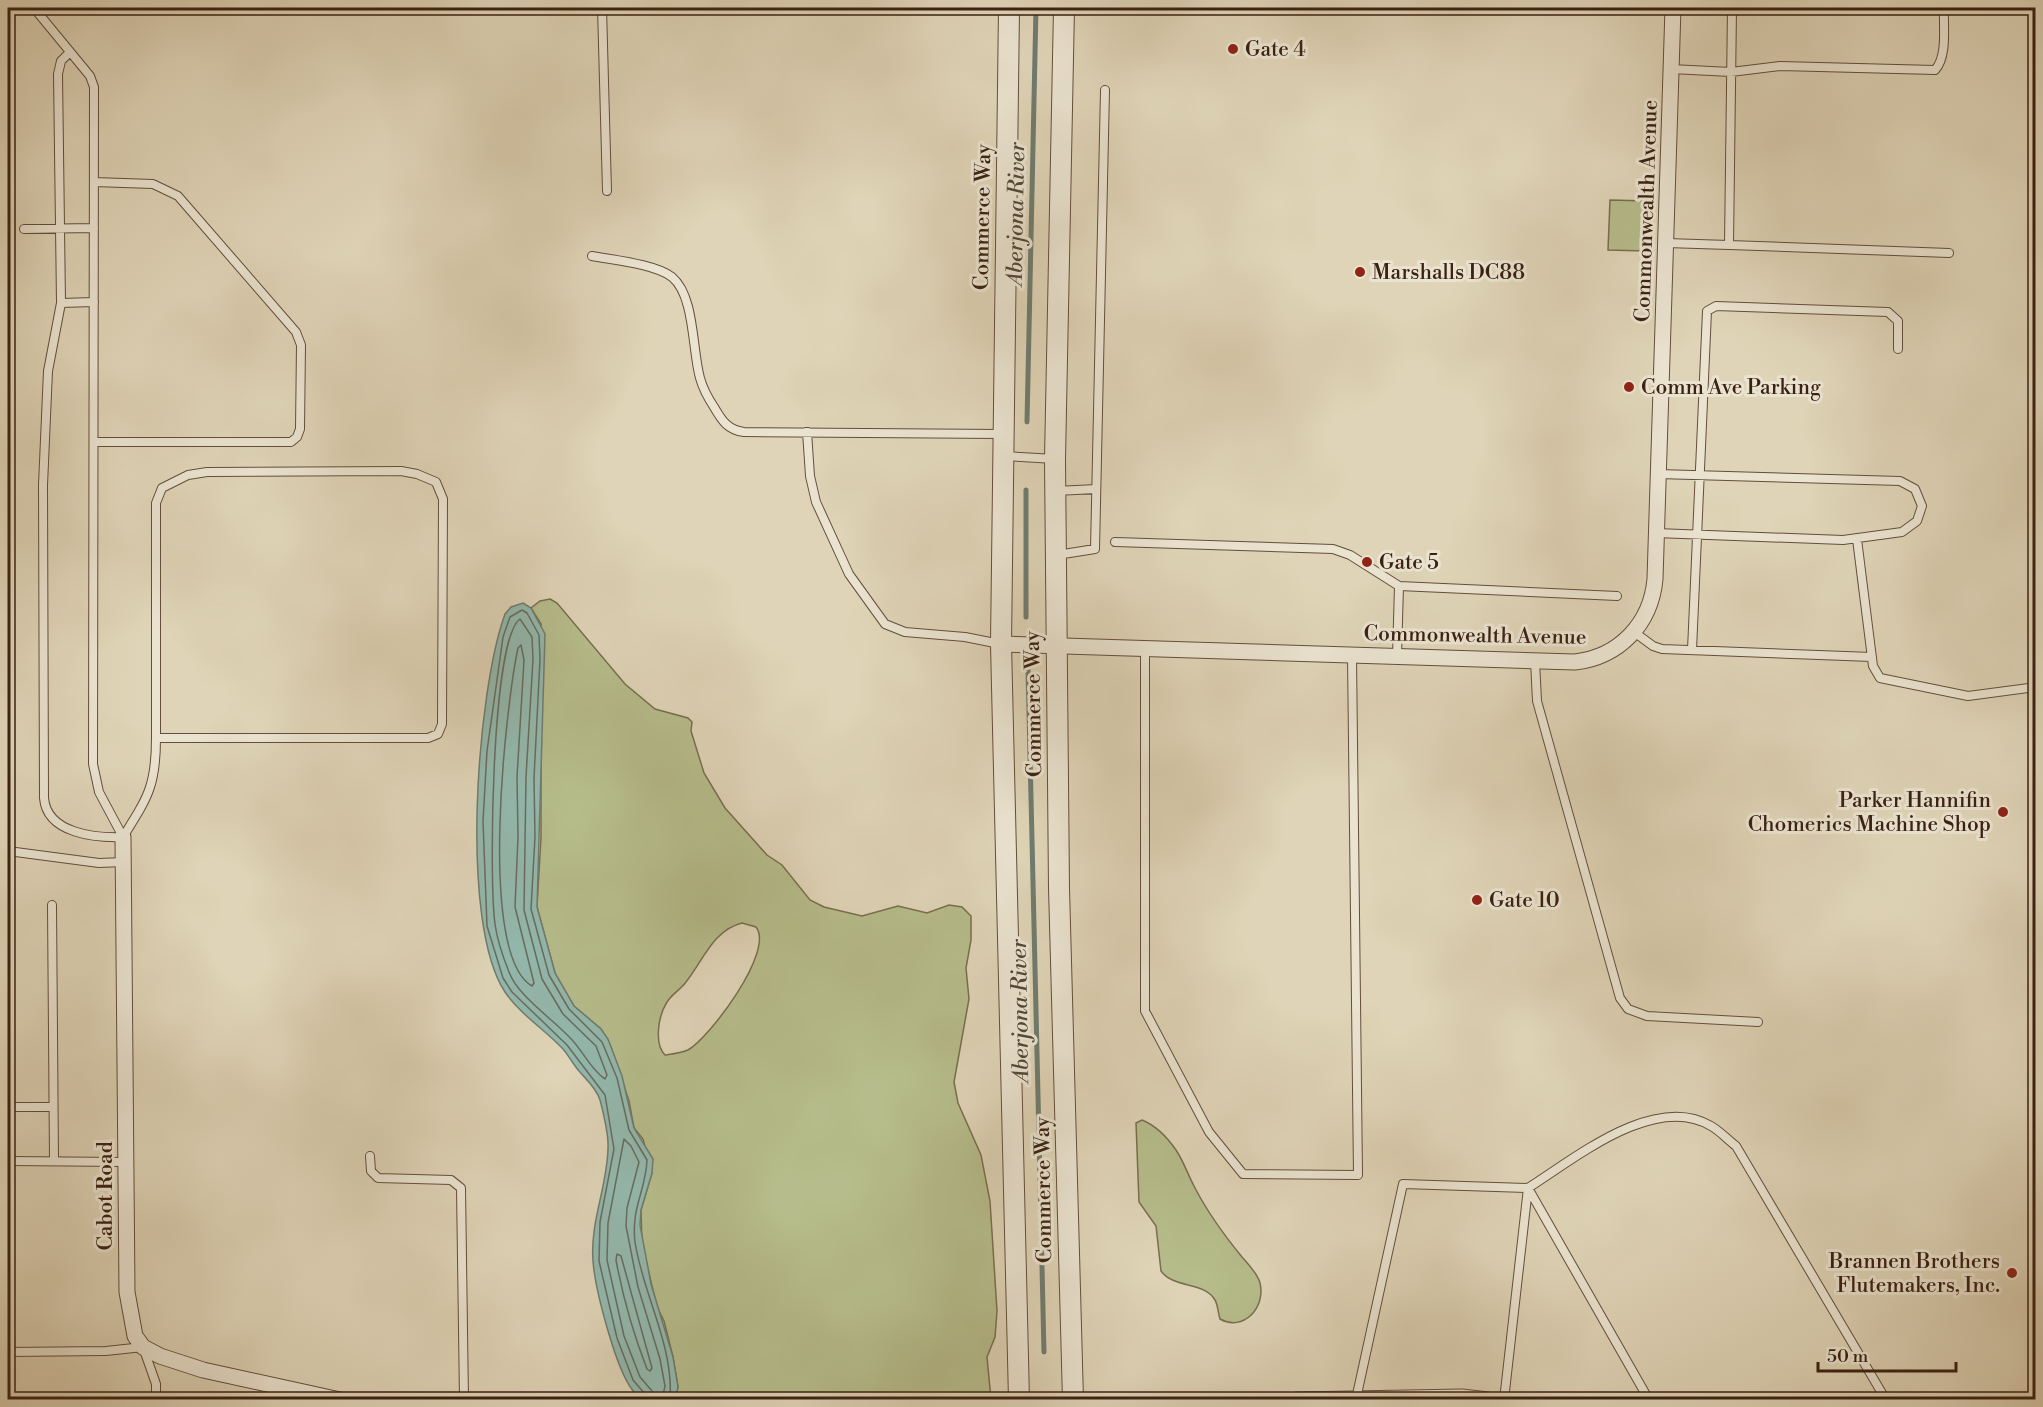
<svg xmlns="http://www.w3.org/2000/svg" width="2043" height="1407" font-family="'Libre Bodoni',serif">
<rect width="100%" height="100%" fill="#dfd4b7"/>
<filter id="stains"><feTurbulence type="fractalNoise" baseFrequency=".00333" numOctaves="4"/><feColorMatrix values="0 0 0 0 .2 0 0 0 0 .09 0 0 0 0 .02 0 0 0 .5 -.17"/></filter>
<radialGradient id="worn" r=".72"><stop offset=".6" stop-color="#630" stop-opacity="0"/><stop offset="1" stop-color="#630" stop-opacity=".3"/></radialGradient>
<path fill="#b6bc8b" stroke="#786e4e" stroke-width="1.5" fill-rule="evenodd" d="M 1610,200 L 1648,201 L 1646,251 L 1608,250 Z
M 550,599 L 557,603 L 625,684 L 655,709 L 688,718 L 692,722 L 691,731 L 704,773 L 725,808 L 767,855 L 782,865 L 810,900 L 824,907 L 862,916 L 898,906 L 927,913 L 949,905 L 962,907 L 971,916 L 971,940 L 966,968 L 969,999 L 954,1082 L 958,1103 L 981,1155 L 990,1201 L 997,1311 L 995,1337 L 987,1357 L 991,1399 L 675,1399 L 678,1387 L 673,1357 L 664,1321 L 657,1307 L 642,1244 L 641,1210 L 652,1173 L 643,1139 L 634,1128 L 629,1101 L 611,1047 L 601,1029 L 574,1006 L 555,973 L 537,907 L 541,837 L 541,624 L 531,608 L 540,601 ZM 742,923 L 756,927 C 775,951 710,1037 688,1050 C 681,1053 672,1054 665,1055 C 654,1044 658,1016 667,1002 C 672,994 680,990 686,982 C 703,961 713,930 742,923 Z
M 1142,1120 C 1157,1126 1167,1137 1176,1150 C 1184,1162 1188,1175 1195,1188 C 1208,1213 1224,1235 1242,1257 C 1248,1264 1258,1274 1260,1283 C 1266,1308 1243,1332 1220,1319 C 1218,1313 1218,1305 1215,1300 C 1204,1281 1174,1289 1161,1271 L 1156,1226 L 1139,1202 L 1136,1123 Z"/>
<path fill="#93b8ad" stroke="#6f7c6f" stroke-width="1.5" d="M 523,603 L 531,608 L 545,634 L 537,907 L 555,973 L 574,1006 L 601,1029 L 608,1039 L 622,1076 L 634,1128 L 653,1159 L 652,1173 L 641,1210 L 640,1225 L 651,1284 L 673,1357 L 678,1387 L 675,1399 C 664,1400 645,1403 636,1394 C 617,1377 595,1288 593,1261 C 590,1222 607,1187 608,1149 C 609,1134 604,1116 600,1100 C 597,1089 586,1079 579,1071 C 573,1064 569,1056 563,1049 C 545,1030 520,1014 505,992 C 459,923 477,691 505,614 L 511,607 Z"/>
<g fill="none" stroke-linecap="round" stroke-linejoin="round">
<path stroke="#666c60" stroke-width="1.5" d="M 520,619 L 532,637 L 533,659 L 526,777 L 524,910 L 542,979 L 563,1014 L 596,1046 L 607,1075 L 605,1079 C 592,1071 584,1053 573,1041 C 556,1021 518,997 509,972 C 503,957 497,940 495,924 C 489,882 491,640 520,619 Z
M 521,645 L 524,660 L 517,777 L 518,837 L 515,907 L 534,983 L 532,986 C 477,955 506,704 518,648 Z
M 617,1254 L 621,1256 L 652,1368 L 650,1371 L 647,1369 C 633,1333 623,1298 616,1260 Z
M 646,1400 L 645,1394 L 633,1380 L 617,1338 L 599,1261 L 600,1222 L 614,1149 L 605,1095 L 567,1045 L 512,992 L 503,978 L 487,926 L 483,821 L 487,751 L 503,637 L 510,617 L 522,610 L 527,613 L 539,635 L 540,659 L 534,778 L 535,837 L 531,909 L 549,975 L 569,1009 L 602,1042 L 617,1078 L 629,1130 L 647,1160 C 646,1190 631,1207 635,1242 C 643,1295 674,1345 670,1400
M 653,1400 L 652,1391 L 640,1377 L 624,1336 L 607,1260 L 608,1223 L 624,1139 L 631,1146 L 639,1162 L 627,1208 L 626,1226 L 638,1287 L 660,1359 L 665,1386 L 662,1400"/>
<path stroke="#6f7c6f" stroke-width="5" d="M 1027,422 L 1036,8
M 1026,490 L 1026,617
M 1028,669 L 1044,1352"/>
<defs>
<path id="service" d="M 34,8 L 90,76 L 94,87 L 93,764 L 99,792 L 123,837
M 602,8 L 607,191
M 1671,69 L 1731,72 L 1780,66 L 1935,70 C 1948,56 1943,25 1944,8
M 24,229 L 94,228
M 1666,243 L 1729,245 L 1732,8
M 1729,245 L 1949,253
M 592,256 C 613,260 655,264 672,277 C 695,296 692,350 700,378 C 703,389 708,398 714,407 C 722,421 728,430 744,432 L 1002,434
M 94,302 L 61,303 L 48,371 L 43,485 L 44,798 C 47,834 96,838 123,837
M 61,303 L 58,74 L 61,61 L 70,52
M 807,432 L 810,476 L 816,502 L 849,574 L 885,624 L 905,632 L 965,637 L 1000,644
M 94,442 L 291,442 L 297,437 L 300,429 L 301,345 L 296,332 L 178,196 L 153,184 L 94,182
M 1004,456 L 1055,459
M 1056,491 L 1096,489
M 1656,533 L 1843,540 L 1902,532 L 1917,521 L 1922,506 L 1915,489 L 1900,481 L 1658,474
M 1857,539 L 1873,666 L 1880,678 L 1968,696 L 2036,687
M 1115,542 L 1333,549 L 1350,555 L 1399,586
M 1057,555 L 1095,549 L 1105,90
M 1634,632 L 1653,646 L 1662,649 L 1872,657
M 1145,647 L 1145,1011 L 1209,1132 L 1243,1174 L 1358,1175 L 1352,655
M 1692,650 L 1707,311 L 1716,306 L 1888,312 L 1898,321 L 1898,349
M 1397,656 L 1399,586 L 1617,596
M 1535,661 L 1537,701 L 1620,998 L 1628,1009 L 1647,1016 L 1758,1022
M 123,837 C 148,797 156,786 156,738 L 428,738 L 438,734 L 442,724 L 443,499 L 436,482 L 417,474 L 401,471 L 207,472 L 188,475 L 162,488 L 156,503 L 156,738
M 8,851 L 99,863 L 124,862
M 52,905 L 54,1161
M 8,1107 L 53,1107
M 370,1156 L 371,1171 L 378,1178 L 451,1180 L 461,1188 L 464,1400
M 8,1161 L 125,1162
M 8,1352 L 106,1351 L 143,1347 L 156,1384 L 156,1400
M 1356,1399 L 1403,1184 L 1528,1188 L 1649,1400
M 1504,1400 L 1528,1188 C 1574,1159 1655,1092 1711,1126 C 1720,1131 1728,1140 1736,1146 L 1886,1400"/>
<path id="minor" d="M 1001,644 L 1575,662 C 1619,657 1651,624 1655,579 L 1673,8
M 123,837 L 127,1292 L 135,1336 L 143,1347 L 160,1356 L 203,1370 L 340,1400
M 1296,1400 L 1462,1397 L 1488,1400"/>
<path id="tertiary" d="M 1009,8 L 1001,644 L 1019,1400
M 1064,8 L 1055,459 L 1059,888 L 1073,1400"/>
</defs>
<use href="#service" stroke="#634e3b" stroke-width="10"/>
<use href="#minor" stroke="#634e3b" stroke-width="17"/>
<use href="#tertiary" stroke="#634e3b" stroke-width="22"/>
<use href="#service" stroke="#eae3d0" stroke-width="8"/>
<use href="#minor" stroke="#eae3d0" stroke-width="15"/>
<use href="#tertiary" stroke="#eae3d0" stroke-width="20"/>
</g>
<g fill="#8f2418" stroke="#eae3d0" stroke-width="2">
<circle cx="1233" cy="49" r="6"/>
<circle cx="1360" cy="272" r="6"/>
<circle cx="1629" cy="387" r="6"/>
<circle cx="1367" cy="562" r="6"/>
<circle cx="2003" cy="812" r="6"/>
<circle cx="1477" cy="900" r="6"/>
<circle cx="2012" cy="1273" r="6"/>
</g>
<g text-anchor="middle" stroke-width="6" stroke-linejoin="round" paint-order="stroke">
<g font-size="21" fill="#3a2112" stroke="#eae3d0" text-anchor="start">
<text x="1245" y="56">Gate 4</text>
<text x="1372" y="279">Marshalls DC88</text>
<text x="1641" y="394">Comm Ave Parking</text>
<text x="1379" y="569">Gate 5</text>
<text x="1991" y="807" text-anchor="end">Parker Hannifin<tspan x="1991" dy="24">Chomerics Machine Shop</tspan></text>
<text x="1489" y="907">Gate 10</text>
<text x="2000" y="1268" text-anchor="end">Brannen Brothers<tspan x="2000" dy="24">Flutemakers, Inc.</tspan></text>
</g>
<g font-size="21" fill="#3a2112" stroke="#eae3d0">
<text transform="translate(1646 211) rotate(-88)" y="7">Commonwealth Avenue</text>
<text transform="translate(982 217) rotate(-89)" y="7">Commerce Way</text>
<text transform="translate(1475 635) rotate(1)" y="7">Commonwealth Avenue</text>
<text transform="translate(1033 704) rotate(-91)" y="7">Commerce Way</text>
<text transform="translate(1043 1190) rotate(-91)" y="7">Commerce Way</text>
<text transform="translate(105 1196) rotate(-90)" y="7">Cabot Road</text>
</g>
<g font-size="22" font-style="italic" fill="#504739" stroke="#eae3d0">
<text transform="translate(1015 214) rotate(-89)" y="8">Aberjona River</text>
<text transform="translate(1019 1011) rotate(-91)" y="8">Aberjona River</text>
</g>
</g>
<rect width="2043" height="1407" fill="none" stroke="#dfd4b7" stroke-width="30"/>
<rect x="9" y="9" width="2025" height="1389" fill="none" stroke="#3a2112" stroke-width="3"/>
<rect x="15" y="15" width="2013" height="1377" fill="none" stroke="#3a2112" stroke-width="1.5"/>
<path d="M1818 1362v9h138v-9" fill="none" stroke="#3a2112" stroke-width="3"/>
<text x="1827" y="1362" font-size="18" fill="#3a2112" stroke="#eae3d0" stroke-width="4.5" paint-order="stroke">50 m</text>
<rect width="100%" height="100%" filter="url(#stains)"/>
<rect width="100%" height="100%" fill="url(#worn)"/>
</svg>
